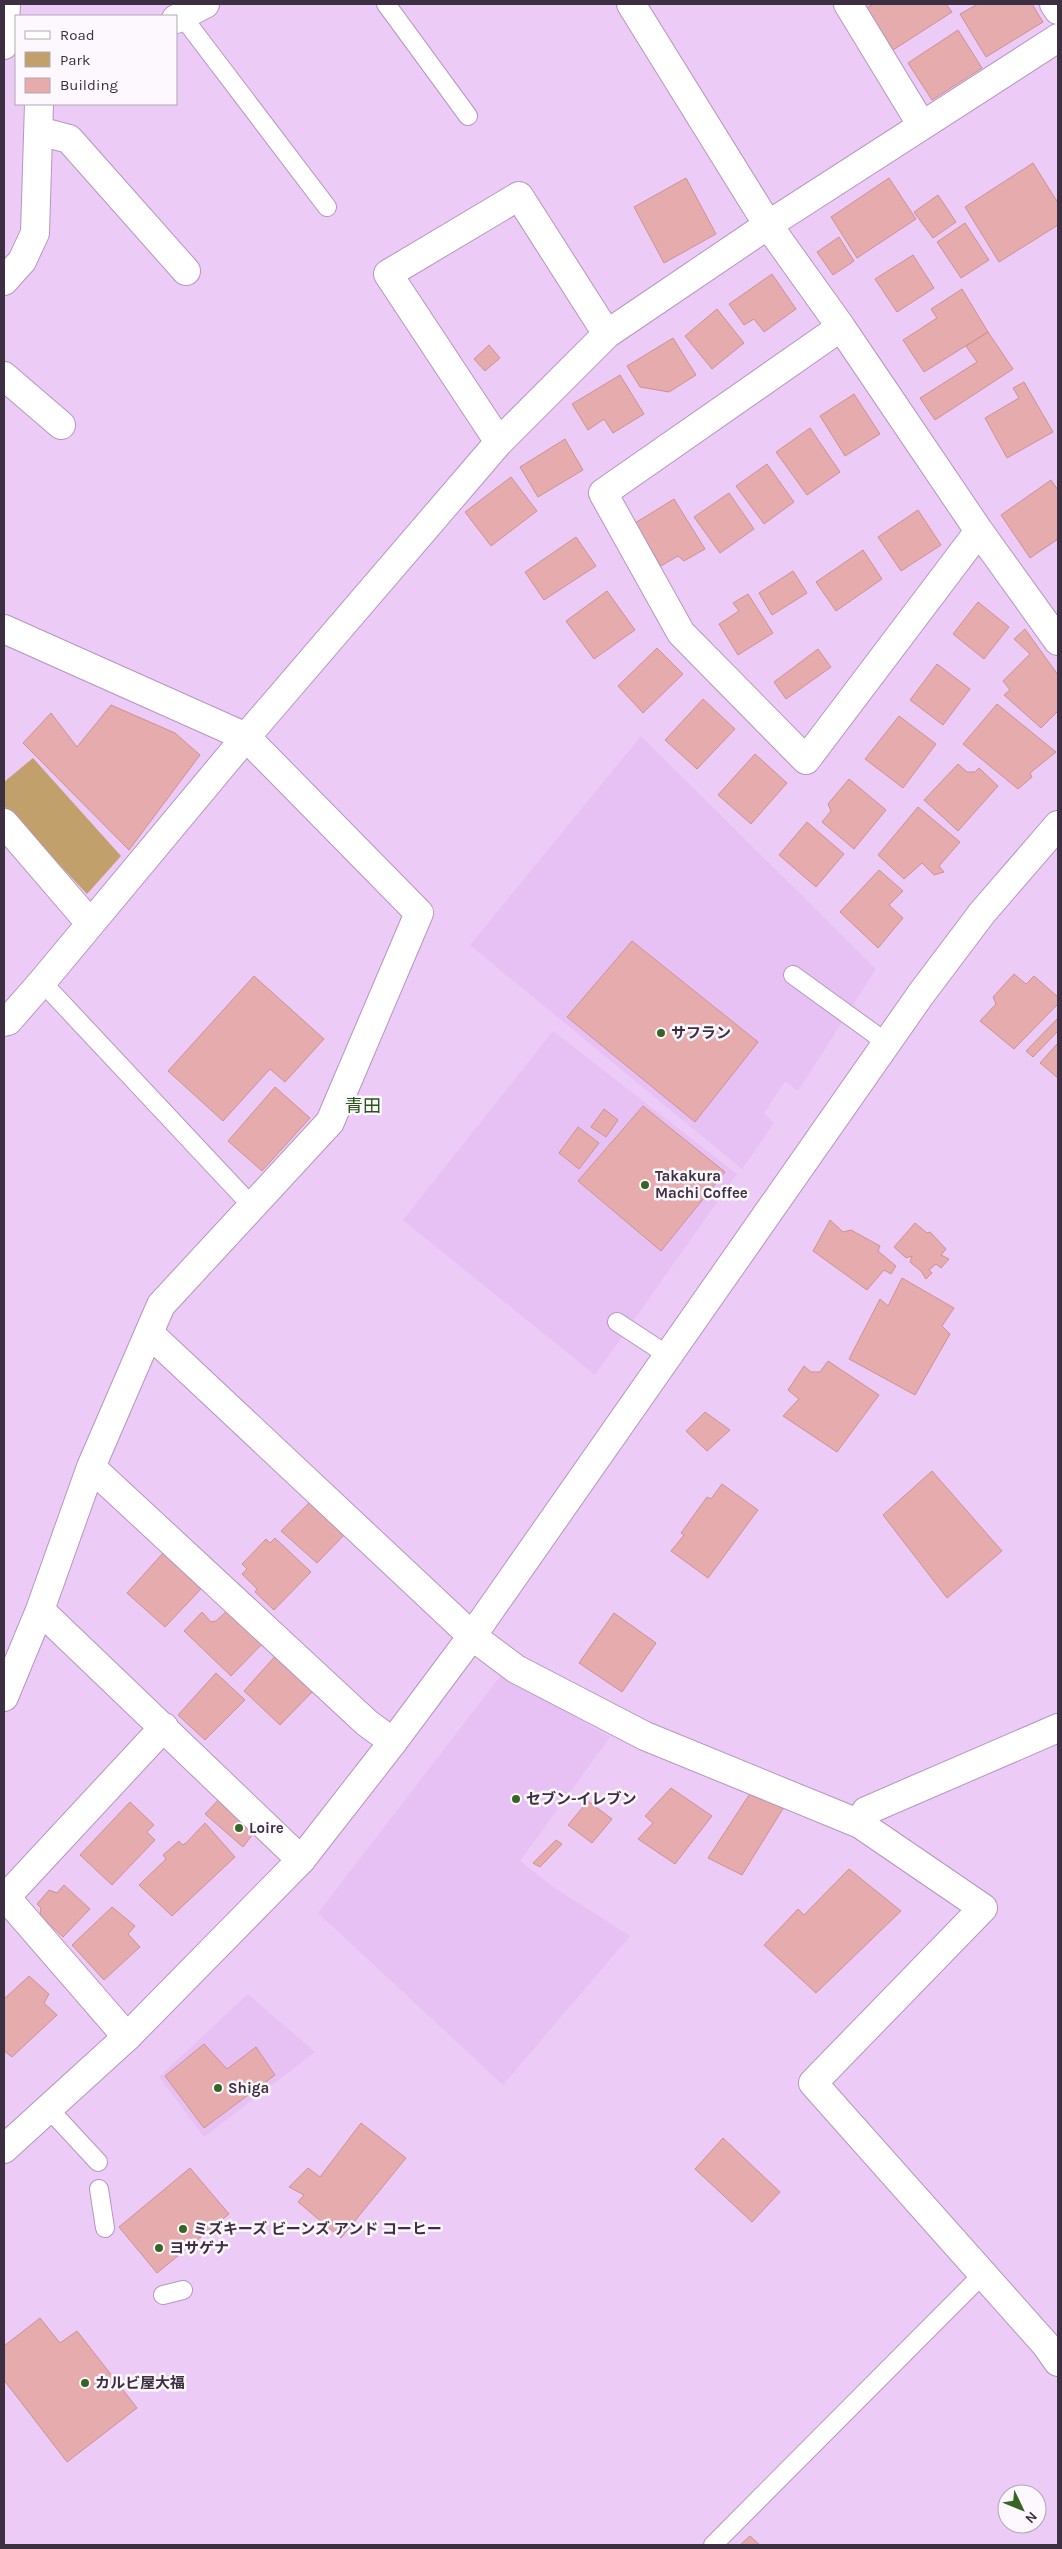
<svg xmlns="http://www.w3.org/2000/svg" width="1062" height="2549" font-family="Karla,'Noto Sans JP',sans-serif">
<rect width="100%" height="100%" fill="#eccbf7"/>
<path fill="#e7c1f4" d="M 641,736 L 876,969 L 798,1091 L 785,1081 L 764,1113 L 774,1123 L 742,1169 L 470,945 Z
M 553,1031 L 737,1174 L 595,1375 L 403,1220 Z
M 502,1674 L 610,1737 L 520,1861 L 556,1889 L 630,1936 L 503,2085 L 318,1913 Z
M 248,1994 L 315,2052 L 204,2137 L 159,2077 Z"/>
<path fill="#c2a06c" d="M 33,758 L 121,856 L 87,894 L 4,806 L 4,782 Z"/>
<path fill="#e6abac" stroke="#cb9293" d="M 874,4 L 946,4 L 952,12 L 893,50 L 866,8 Z
M 978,4 L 1032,4 L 1043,22 L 986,57 L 960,14 Z
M 958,30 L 982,68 L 932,100 L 908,63 Z
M 1033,163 L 1058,203 L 1058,225 L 999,262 L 965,207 Z
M 686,178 L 716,234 L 664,263 L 634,207 Z
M 889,178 L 916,219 L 857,258 L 831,217 Z
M 938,195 L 956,222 L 933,238 L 914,212 Z
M 965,223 L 989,260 L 961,278 L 937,242 Z
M 839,237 L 854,261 L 833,275 L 817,252 Z
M 913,255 L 934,288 L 897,312 L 875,279 Z
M 772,274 L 796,309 L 764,332 L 754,319 L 744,325 L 729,304 Z
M 962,289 L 988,332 L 924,372 L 903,340 L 937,318 L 931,309 Z
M 717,309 L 744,343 L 712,369 L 685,336 Z
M 988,332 L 1013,369 L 935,420 L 920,398 L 977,362 L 966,346 Z
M 673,338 L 696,375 L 669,392 L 640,387 L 627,366 Z
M 489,345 L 500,358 L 485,371 L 474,359 Z
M 620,375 L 644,414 L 613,433 L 604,419 L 588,430 L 572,404 Z
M 1024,382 L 1053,432 L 1007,458 L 985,418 L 1019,398 L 1013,388 Z
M 854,394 L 880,434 L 845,456 L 820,416 Z
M 810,428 L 840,472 L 807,495 L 776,452 Z
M 565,439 L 583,470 L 538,497 L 520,467 Z
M 767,464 L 794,502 L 764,524 L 736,486 Z
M 511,477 L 537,511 L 491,546 L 465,512 Z
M 1051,480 L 1058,490 L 1058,539 L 1030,558 L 1001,515 Z
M 729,493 L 754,529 L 720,553 L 694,517 Z
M 674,499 L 705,549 L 684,561 L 678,556 L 661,566 L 635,523 Z
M 918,510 L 941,545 L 901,571 L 878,537 Z
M 576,537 L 596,566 L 544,600 L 525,572 Z
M 863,550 L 882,579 L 836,611 L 816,582 Z
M 793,571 L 807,593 L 772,615 L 759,593 Z
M 607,591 L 635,630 L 594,659 L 566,621 Z
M 748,594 L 773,633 L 738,655 L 719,624 L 739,611 L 733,603 Z
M 978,602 L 1009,627 L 984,659 L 953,634 Z
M 1025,629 L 1058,675 L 1058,711 L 1041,728 L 1004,695 L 1010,690 L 1003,681 L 1030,654 L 1014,639 Z
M 657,648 L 683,674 L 643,713 L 618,686 Z
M 818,649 L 831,667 L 786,699 L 774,682 Z
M 937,664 L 970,689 L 943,725 L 910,700 Z
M 703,699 L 735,729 L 697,769 L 665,740 Z
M 997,704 L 1056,752 L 1030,773 L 1032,777 L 1018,789 L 963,744 Z
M 111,705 L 175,733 L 200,755 L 129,850 L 23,743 L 51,713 L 77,747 Z
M 899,716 L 936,744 L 903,788 L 865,759 Z
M 755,754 L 787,783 L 751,824 L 718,795 Z
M 958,764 L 967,772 L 975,772 L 979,768 L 998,786 L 958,831 L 924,800 Z
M 849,779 L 886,810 L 854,849 L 822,822 L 831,811 L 828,804 Z
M 918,807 L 960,842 L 939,866 L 944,872 L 934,875 L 922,863 L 904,879 L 878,855 Z
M 807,822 L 844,854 L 816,887 L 779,855 Z
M 879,870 L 903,891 L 889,905 L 903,918 L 878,948 L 840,912 Z
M 632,941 L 758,1042 L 695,1122 L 567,1017 Z
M 1014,974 L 1026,984 L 1034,976 L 1058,997 L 1058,1004 L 1014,1049 L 980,1021 L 996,1004 L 993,997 Z
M 254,976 L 324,1039 L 285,1082 L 270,1069 L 223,1121 L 168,1071 Z
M 1058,1018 L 1058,1031 L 1033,1057 L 1026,1051 Z
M 1058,1043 L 1058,1078 L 1040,1063 Z
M 275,1087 L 310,1118 L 262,1171 L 228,1141 Z
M 643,1106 L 725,1172 L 661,1251 L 578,1181 Z
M 604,1109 L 618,1120 L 606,1137 L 591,1127 Z
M 578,1127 L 599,1143 L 579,1169 L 559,1153 Z
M 830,1220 L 843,1232 L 851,1230 L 880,1246 L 878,1251 L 896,1266 L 891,1274 L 884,1270 L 867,1290 L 813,1251 Z
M 915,1223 L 927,1233 L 930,1232 L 946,1249 L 941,1255 L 949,1259 L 941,1268 L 936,1264 L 929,1270 L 932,1273 L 926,1279 L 921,1271 L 910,1262 L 912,1256 L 906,1258 L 894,1247 Z
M 902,1278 L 954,1308 L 942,1326 L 950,1334 L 915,1395 L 849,1359 L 880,1299 L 888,1306 Z
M 828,1361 L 879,1395 L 837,1452 L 783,1416 L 799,1399 L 788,1390 L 804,1366 L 811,1372 L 820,1372 Z
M 705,1412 L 730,1430 L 707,1451 L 686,1431 Z
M 932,1471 L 1002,1551 L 947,1598 L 883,1515 Z
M 722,1484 L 758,1510 L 708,1578 L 671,1551 L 684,1535 L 681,1533 L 707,1497 L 711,1499 Z
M 314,1498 L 348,1531 L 317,1563 L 281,1531 Z
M 275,1538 L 311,1572 L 274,1610 L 255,1592 L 257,1589 L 242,1574 L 247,1569 L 242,1564 L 266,1539 L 270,1543 Z
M 163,1553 L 201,1589 L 165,1627 L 127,1593 Z
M 230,1608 L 266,1640 L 231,1676 L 184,1631 L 202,1612 L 211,1622 L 216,1621 Z
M 614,1613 L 656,1643 L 622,1692 L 579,1663 Z
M 277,1654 L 315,1689 L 280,1725 L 244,1691 Z
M 216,1673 L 245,1700 L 205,1740 L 178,1715 Z
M 671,1788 L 712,1816 L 675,1864 L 638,1839 L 653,1823 L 645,1816 Z
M 751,1792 L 784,1807 L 742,1875 L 708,1858 Z
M 221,1797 L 256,1830 L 243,1847 L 205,1814 Z
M 588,1801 L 612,1819 L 592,1843 L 568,1825 Z
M 130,1802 L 154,1825 L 147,1832 L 155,1840 L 112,1885 L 80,1855 Z
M 205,1823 L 235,1857 L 172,1916 L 139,1885 L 166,1859 L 163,1855 L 179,1841 L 182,1845 L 186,1843 Z
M 556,1840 L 562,1844 L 540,1867 L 533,1863 Z
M 849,1869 L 901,1911 L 816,1993 L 764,1945 L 798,1909 L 804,1915 Z
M 64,1885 L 90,1909 L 63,1937 L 40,1915 L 41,1908 L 37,1904 L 49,1890 L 57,1893 Z
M 112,1907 L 135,1926 L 128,1934 L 140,1947 L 104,1980 L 72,1945 Z
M 29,1976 L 49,1994 L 44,2003 L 57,2015 L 12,2057 L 4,2051 L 4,1999 Z
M 204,2044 L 227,2069 L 256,2047 L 275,2075 L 204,2128 L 165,2076 Z
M 361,2123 L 406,2158 L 341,2238 L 298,2202 L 304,2195 L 289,2187 L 308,2168 L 320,2177 Z
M 723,2138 L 780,2192 L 752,2222 L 695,2169 Z
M 190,2168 L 229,2214 L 157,2273 L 119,2227 Z
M 40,2318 L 60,2343 L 77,2331 L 137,2408 L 67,2462 L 4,2380 L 4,2346 Z
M 750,2536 L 760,2545 L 740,2545 Z"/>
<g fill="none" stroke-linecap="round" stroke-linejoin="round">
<defs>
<path id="service" d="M 386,4 L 468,116
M 182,16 L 327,207
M 793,975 L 887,1043
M 42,982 L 251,1205
M 617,1322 L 669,1356
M 48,2108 L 98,2162
M 99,2189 L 105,2228
M 163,2295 L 183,2290
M 713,2545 L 983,2274"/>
<path id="minor" d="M 631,4 L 768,225 L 841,327 L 979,531 L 1058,641
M 848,4 L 921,124
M 1054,4 L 1058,10
M 176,19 L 205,4
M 4,45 L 6,4
M 39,131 L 69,139 L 186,271
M 4,281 L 22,261 L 35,233 L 39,104
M 841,327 L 603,493 L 681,633 L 806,760 L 979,531
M 4,376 L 61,425
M 499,442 L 388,274 L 519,196 L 607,334
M 4,629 L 246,737 L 419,913 L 330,1122 L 161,1305 L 91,1467 L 40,1610 L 4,1697
M 4,823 L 90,923
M 4,1022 L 8,1021 L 42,982 L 246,737 L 499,442 L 607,334 L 768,225 L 1058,38
M 149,1333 L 472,1636 L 516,1669 L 645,1736 L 860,1824 L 983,1908 L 813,2083 L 1046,2345 L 1058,2362
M 91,1467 L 367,1723 L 393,1742
M 40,1610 L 301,1860
M 860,1824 L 866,1811 L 1058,1728
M 4,1895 L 127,2037
M 6,1897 L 164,1727"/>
<path id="tertiary" d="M 4,2149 L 127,2037 L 301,1860 L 393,1742 L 472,1636 L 921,994 L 982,913 L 1058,825"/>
</defs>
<use href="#service" stroke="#b696c1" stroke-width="20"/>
<use href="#minor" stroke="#b696c1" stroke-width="30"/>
<use href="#tertiary" stroke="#b696c1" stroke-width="30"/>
<use href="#service" stroke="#fff" stroke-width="18"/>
<use href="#minor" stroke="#fff" stroke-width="28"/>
<use href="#tertiary" stroke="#fff" stroke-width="28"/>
</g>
<g fill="#376524" stroke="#fcf8fd" stroke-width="2">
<circle cx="661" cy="1033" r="5"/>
<circle cx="645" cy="1185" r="5"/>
<circle cx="516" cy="1799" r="5"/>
<circle cx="239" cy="1828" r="5"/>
<circle cx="218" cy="2088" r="5"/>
<circle cx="183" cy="2229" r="5"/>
<circle cx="159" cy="2248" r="5"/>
<circle cx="85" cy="2383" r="5"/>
</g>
<g text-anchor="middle" stroke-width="5" stroke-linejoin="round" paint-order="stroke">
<g font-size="15" font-weight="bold" fill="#3c2f41" stroke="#fcf8fd" text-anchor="start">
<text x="671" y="1038">サフラン</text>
<text x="655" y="1181">Takakura<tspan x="655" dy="17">Machi Coffee</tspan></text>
<text x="526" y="1804">セブン-イレブン</text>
<text x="249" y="1833">Loire</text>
<text x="228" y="2093">Shiga</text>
<text x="193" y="2234">ミズキーズ ビーンズ アンド コーヒー</text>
<text x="169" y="2253">ヨサゲナ</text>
<text x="95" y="2388">カルビ屋大福</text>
</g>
<g font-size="18" fill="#285216" stroke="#fcf8fd">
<text x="363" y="1112">青田</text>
</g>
</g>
<rect width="1062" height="2549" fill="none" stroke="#3c2f41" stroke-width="10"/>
<rect x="15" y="15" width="162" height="90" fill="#fcf8fd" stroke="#afa8b2"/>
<rect x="25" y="31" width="25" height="8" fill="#ffffff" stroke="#afa8b2"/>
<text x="60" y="40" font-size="15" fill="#3c2f41">Road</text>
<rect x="25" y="52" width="25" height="15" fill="#c2a06c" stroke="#afa8b2"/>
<text x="60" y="65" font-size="15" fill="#3c2f41">Park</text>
<rect x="25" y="78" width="25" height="15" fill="#e6abac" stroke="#afa8b2"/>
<text x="60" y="90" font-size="15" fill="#3c2f41">Building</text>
<g transform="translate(1022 2509) rotate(133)"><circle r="24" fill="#fcf8fd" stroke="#afa8b2"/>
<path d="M0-4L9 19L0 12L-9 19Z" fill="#376524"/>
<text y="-8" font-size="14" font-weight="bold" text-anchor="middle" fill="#3c2f41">N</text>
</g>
</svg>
